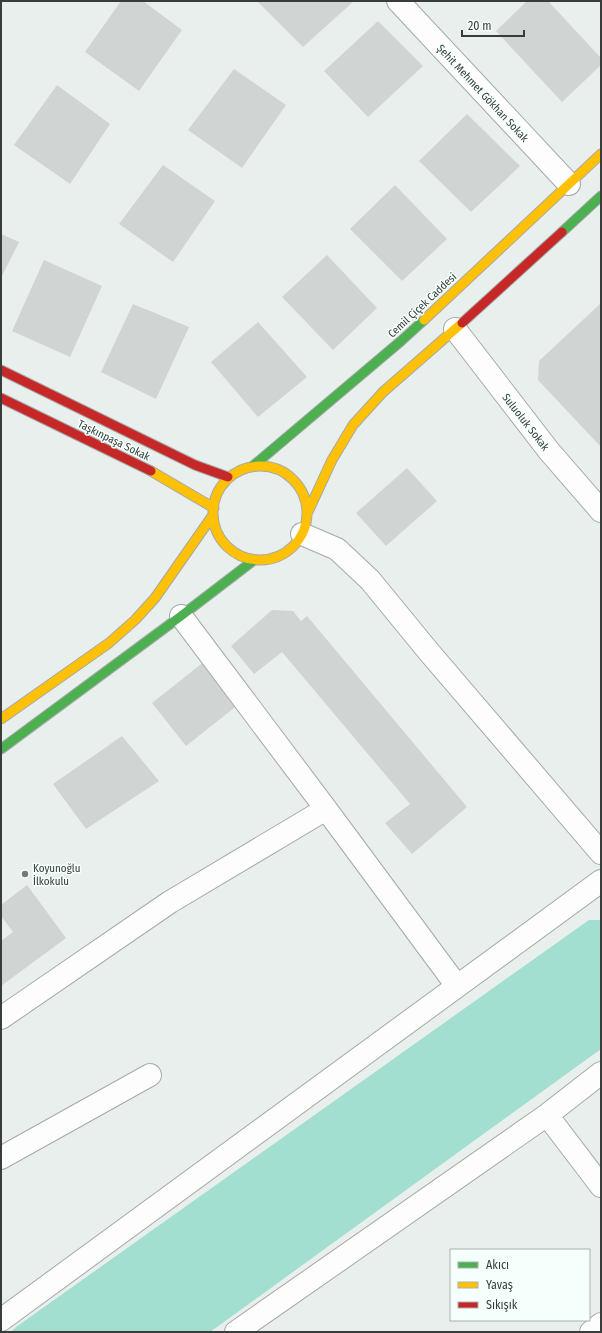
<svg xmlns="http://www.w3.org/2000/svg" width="602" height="1333" font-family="'Fira Sans Condensed',sans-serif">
<rect width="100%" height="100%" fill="#e9efed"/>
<path fill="#a2dfd0" d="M 589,920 L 601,920 L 601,1049 L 210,1332 L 11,1332 L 16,1327 Z"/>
<path fill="#d0d5d3" d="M 121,1 L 143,1 L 182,30 L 139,91 L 85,52 Z
M 257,1 L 354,1 L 303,47 Z
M 527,1 L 548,1 L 601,58 L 601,65 L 562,102 L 496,31 Z
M 378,21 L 423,66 L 368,117 L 324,71 Z
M 234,69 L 286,105 L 242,168 L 188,130 Z
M 57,85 L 110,124 L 70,184 L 14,145 Z
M 467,114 L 520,166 L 471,212 L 419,161 Z
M 163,165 L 215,201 L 173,262 L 119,224 Z
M 395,185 L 447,239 L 402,281 L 350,229 Z
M 1,234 L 19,242 L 1,278 Z
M 327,255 L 377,308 L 333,350 L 282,297 Z
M 44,260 L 102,286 L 70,357 L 12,331 Z
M 601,303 L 601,447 L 538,380 L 539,361 Z
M 133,304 L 189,327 L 156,399 L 101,372 Z
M 258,322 L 307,377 L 258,417 L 211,362 Z
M 407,468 L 437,501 L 386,546 L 356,513 Z
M 272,610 L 293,611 L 301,621 L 307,616 L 467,807 L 412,854 L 385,823 L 410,804 L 282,652 L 254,674 L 231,646 Z
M 205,661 L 239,704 L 186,746 L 152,703 Z
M 122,736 L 159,781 L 86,829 L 53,784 Z
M 27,885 L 66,938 L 1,986 L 1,941 L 13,932 L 1,916 L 1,905 Z"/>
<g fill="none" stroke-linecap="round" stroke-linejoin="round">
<defs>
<path id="street" d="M 398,1 L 569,184
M 455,329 L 549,451 L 601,511
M 302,534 L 337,549 L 370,580 L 429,652 L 601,853
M 181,616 L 326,809 L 457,986
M 1,1018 L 170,902 L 326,809
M 547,1115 L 601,1186
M 1,1158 L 150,1075
M 1,1320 L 601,881
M 236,1332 L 547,1115 L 601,1073
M 591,1332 L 601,1324"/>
<path id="fast" d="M 562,232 L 601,196
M 253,466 L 401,341 L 424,320
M 1,749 L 181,616 L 254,560"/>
<path id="slow" d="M 424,320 L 601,154
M213 513a47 47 0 1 1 94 0a47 47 0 1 1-94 0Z
M 151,471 L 214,508
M 307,514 L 332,460 L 353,425 L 383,392 L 462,323
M 1,719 L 109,643 L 135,620 L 155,598 L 213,515"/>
<path id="jam" d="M 462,323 L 562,232
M 1,370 L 195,465 L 228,477
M 1,398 L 151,471"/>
</defs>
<use href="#street" stroke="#a5a9a8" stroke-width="24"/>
<use href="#fast" stroke="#a5a9a8" stroke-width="11"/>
<use href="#slow" stroke="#a5a9a8" stroke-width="11"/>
<use href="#jam" stroke="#a5a9a8" stroke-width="11"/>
<use href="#street" stroke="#fcfdfc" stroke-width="22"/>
<use href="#fast" stroke="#4caf50" stroke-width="9"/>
<use href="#slow" stroke="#ffc107" stroke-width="9"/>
<use href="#jam" stroke="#c62828" stroke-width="9"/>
</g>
<circle fill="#767b79" stroke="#f5fffc" stroke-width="1.5" cx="25" cy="874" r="4"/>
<g text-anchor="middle" stroke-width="3" stroke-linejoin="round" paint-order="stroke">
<g font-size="11" fill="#383d3b" stroke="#f5fffc">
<text transform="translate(483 93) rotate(47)" y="4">Şehit Mehmet Gökhan Sokak</text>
<text transform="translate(422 305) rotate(-43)" y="4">Cemil Çiçek Caddesi</text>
<text transform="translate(526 422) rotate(52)" y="4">Suluoluk Sokak</text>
<text transform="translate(114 440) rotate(26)" y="4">Taşkınpaşa Sokak</text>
</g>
<g font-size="11" fill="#383d3b" stroke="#f5fffc" text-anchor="start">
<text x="33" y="872">Koyunoğlu<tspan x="33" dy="13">İlkokulu</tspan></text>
</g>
</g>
<rect width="602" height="1333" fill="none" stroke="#383d3b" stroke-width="4"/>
<rect x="450" y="1249" width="140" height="72" fill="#f5fffc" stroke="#a9b1af"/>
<rect x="458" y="1262" width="20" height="6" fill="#4caf50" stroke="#a9b1af"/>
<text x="486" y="1269" font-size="12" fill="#383d3b">Akıcı</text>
<rect x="458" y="1282" width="20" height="6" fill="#ffc107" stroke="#a9b1af"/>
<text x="486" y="1289" font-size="12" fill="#383d3b">Yavaş</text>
<rect x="458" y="1302" width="20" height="6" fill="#c62828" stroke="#a9b1af"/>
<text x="486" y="1309" font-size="12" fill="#383d3b">Sıkışık</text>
<path d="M462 30v6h62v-6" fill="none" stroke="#383d3b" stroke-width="2"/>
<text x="468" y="30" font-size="12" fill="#383d3b" stroke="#f5fffc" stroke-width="3" paint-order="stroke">20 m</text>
</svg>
